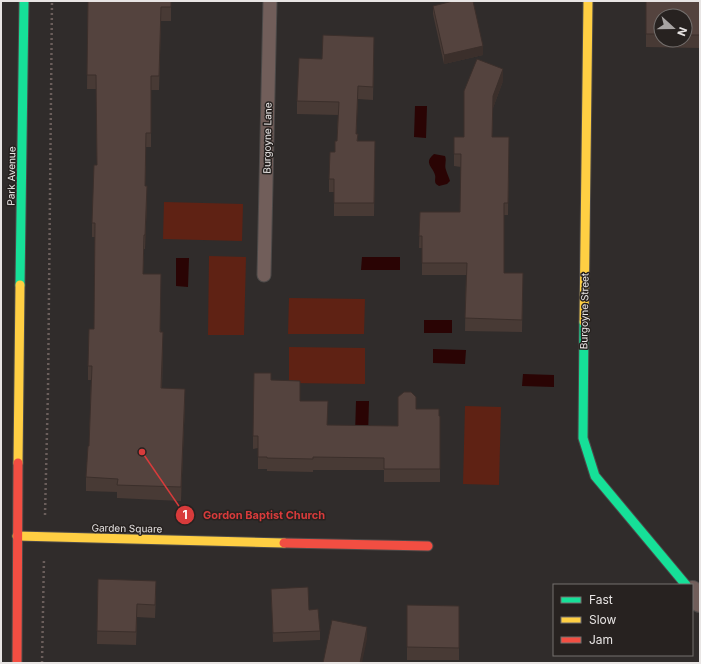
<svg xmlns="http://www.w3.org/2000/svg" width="701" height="664" font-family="Inter,sans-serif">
<rect width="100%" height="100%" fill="#302c2b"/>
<path fill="#5f2214" d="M 164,202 L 243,204 L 242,241 L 163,239 Z
M 209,256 L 246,257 L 244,335 L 208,335 Z
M 289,298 L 365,299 L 364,334 L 288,334 Z
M 289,347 L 365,348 L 365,384 L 289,383 Z
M 465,406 L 501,407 L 499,485 L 463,484 Z"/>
<path fill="#2a0404" d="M 415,106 L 427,106 L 426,138 L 414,137 Z
M 434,154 L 445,156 C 447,161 444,165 446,170 C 447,174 449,177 450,181 L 447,184 L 439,186 L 436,184 C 434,181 436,178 435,175 C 433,167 423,163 434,154 Z
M 362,257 L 400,257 L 400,270 L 361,270 Z
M 176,258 L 189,258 L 188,287 L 176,286 Z
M 424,320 L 452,320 L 452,333 L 424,333 Z
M 433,349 L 466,350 L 465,364 L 433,363 Z
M 523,374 L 554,375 L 554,387 L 522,386 Z
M 356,401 L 369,401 L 368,436 L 355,435 Z"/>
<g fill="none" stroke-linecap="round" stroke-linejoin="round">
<defs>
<path id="lane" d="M 264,275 L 270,1"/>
<path id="street" d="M 692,592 L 700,601"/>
<path id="fast" d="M 20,285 L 24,1
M 584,322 L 583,438 L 595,476 L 686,585"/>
<path id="slow" d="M 584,322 L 588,1
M 18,463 L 20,285
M 17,536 L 284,543"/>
<path id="jam" d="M 284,543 L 428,546
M 17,663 L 18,463"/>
</defs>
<use href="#lane" stroke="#4d4a49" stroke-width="15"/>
<use href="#street" stroke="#4d4a49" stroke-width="24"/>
<use href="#fast" stroke="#4d4a49" stroke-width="11"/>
<use href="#slow" stroke="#4d4a49" stroke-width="11"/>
<use href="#jam" stroke="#4d4a49" stroke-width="11"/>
<path stroke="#6a5e5b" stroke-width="2.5" stroke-dasharray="2 3" stroke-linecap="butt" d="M 45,515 L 48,390 L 52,1
M 42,663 L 44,558"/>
<use href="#lane" stroke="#715e5a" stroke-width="13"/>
<use href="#street" stroke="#715e5a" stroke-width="22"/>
<use href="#fast" stroke="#16e098" stroke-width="9"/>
<use href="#slow" stroke="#ffcf43" stroke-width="9"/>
<use href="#jam" stroke="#f24e42" stroke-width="9"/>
</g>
<path fill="#483a35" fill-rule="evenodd" d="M 88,1 L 171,1 L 171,21 L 161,21 L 159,90 L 151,90 L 151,147 L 146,147 L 145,186 L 147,199 L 145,249 L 144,249 L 143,274 L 161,332 L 163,346 L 162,388 L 185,402 L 181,501 L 117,498 L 117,492 L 86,491 L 86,477 L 89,446 L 91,380 L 88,380 L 88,366 L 94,329 L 95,237 L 92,237 L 92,223 L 97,165 L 96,89 L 87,89 Z
M 646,1 L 700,1 L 700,48 L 646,47 ZM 661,16 L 685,16 L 685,40 L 661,40 Z
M 433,6 L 483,55 L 444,64 L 433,14 Z
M 374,50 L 373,100 L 358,99 L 356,134 L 358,141 L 375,154 L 374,216 L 334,216 L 334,192 L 329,192 L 329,179 L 337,141 L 338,115 L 297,114 L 297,101 L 322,59 Z
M 503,81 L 493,108 L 492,137 L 509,137 L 508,215 L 504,215 L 504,273 L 523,273 L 522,332 L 465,331 L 466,275 L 422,275 L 422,248 L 419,248 L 420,212 L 460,212 L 461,167 L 454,166 L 454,137 L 464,137 Z
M 271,380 L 300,401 L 328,425 L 398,426 L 416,409 L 440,416 L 440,482 L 384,482 L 384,470 L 313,470 L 313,472 L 267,471 L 267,469 L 258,469 L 258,448 L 253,449 L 253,436 Z
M 98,579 L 156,594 L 155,618 L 137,617 L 136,645 L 97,644 Z
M 271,589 L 309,610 L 320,631 L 320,640 L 273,642 Z
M 407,605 L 459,606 L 459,660 L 407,660 Z"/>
<path fill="#3b2f2b" d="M 483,46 L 483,55 L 444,64 L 444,55 Z
M 503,69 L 503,81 L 493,108 L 493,96 Z
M 358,86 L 358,99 L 356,147 L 356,134 Z
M 147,186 L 147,199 L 145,249 L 145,235 Z
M 163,332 L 163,346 L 161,401 L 161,388 Z
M 185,389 L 185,402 L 181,501 L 181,487 Z
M 367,627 L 367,639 L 362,663 L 360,663 Z"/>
<path fill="#54433e" stroke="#3b2f2b" d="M 88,1 L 171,1 L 171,7 L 161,7 L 159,76 L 151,76 L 151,133 L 146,133 L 145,186 L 147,186 L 145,235 L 144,235 L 143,274 L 161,274 L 160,332 L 163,332 L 161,388 L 185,389 L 181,487 L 117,485 L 118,479 L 86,477 L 88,446 L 89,446 L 92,366 L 88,366 L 89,329 L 94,329 L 95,223 L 92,223 L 94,165 L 97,165 L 96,75 L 87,75 Z
M 453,1 L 473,1 L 483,46 L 444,55 L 433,6 Z
M 646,1 L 700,1 L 700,35 L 685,35 L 685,16 L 661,16 L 661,34 L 646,34 Z
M 323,35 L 374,37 L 373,87 L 358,86 L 356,134 L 358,134 L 357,141 L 375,141 L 374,203 L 334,203 L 334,179 L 329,179 L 330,152 L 335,152 L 335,141 L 337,141 L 339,102 L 297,101 L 299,58 L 322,59 Z
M 477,59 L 503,69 L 493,96 L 492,137 L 509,137 L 508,203 L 504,203 L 504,273 L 523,273 L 522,320 L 465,318 L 467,263 L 422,263 L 422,236 L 419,236 L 420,212 L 460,212 L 461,154 L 454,154 L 454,137 L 464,137 L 464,91 Z
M 254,373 L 271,373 L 271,380 L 300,381 L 300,401 L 328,401 L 327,425 L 398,426 L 398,397 L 404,392 L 411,392 L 416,397 L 416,409 L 439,409 L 439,416 L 440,416 L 440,469 L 384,469 L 384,458 L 313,457 L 313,459 L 267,458 L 267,457 L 258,457 L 258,436 L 253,436 Z
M 98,579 L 156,581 L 155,605 L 137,604 L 136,632 L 97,631 Z
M 308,587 L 309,610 L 318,609 L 320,631 L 273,633 L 271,589 Z
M 407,605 L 459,606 L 459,648 L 407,647 Z
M 332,620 L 367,627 L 360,663 L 323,663 Z"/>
<g text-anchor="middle" stroke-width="3" stroke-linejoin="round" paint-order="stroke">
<g font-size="10" fill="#e8e5e4" stroke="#272220">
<text transform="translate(267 138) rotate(-89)" y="4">Burgoyne Lane</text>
<text transform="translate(11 176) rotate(-89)" y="4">Park Avenue</text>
<text transform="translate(584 311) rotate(-89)" y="4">Burgoyne Street</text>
<text transform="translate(127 528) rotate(1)" y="4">Garden Square</text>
</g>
</g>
<path fill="none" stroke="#d83b3b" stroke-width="1.5" d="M142 452L185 515"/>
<g fill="#d83b3b" stroke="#272220" stroke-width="1.5">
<circle cx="142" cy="452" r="4"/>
<circle cx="185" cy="515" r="10"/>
</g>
<g font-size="12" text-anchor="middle" font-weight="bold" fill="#fff">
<text x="185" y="519">1</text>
</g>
<g font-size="11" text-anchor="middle" font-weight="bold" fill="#d83b3b" stroke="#272220" stroke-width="3" stroke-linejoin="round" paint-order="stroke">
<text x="264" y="519">Gordon Baptist Church</text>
</g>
<rect width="701" height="664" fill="none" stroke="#e8e5e4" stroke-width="4"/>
<rect x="553" y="584" width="140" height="72" fill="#272220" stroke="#74706e"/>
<rect x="561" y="597" width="20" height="6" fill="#16e098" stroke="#74706e"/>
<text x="589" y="604" font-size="12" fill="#e8e5e4">Fast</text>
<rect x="561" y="617" width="20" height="6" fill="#ffcf43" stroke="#74706e"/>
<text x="589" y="624" font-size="12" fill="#e8e5e4">Slow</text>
<rect x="561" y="637" width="20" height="6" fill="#f24e42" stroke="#74706e"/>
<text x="589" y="644" font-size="12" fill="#e8e5e4">Jam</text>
<g transform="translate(673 28) rotate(111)"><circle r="19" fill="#272220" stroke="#74706e"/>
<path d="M0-3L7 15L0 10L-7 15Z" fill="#a8a4a3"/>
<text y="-6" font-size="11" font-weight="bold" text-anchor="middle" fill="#e8e5e4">N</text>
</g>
</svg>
